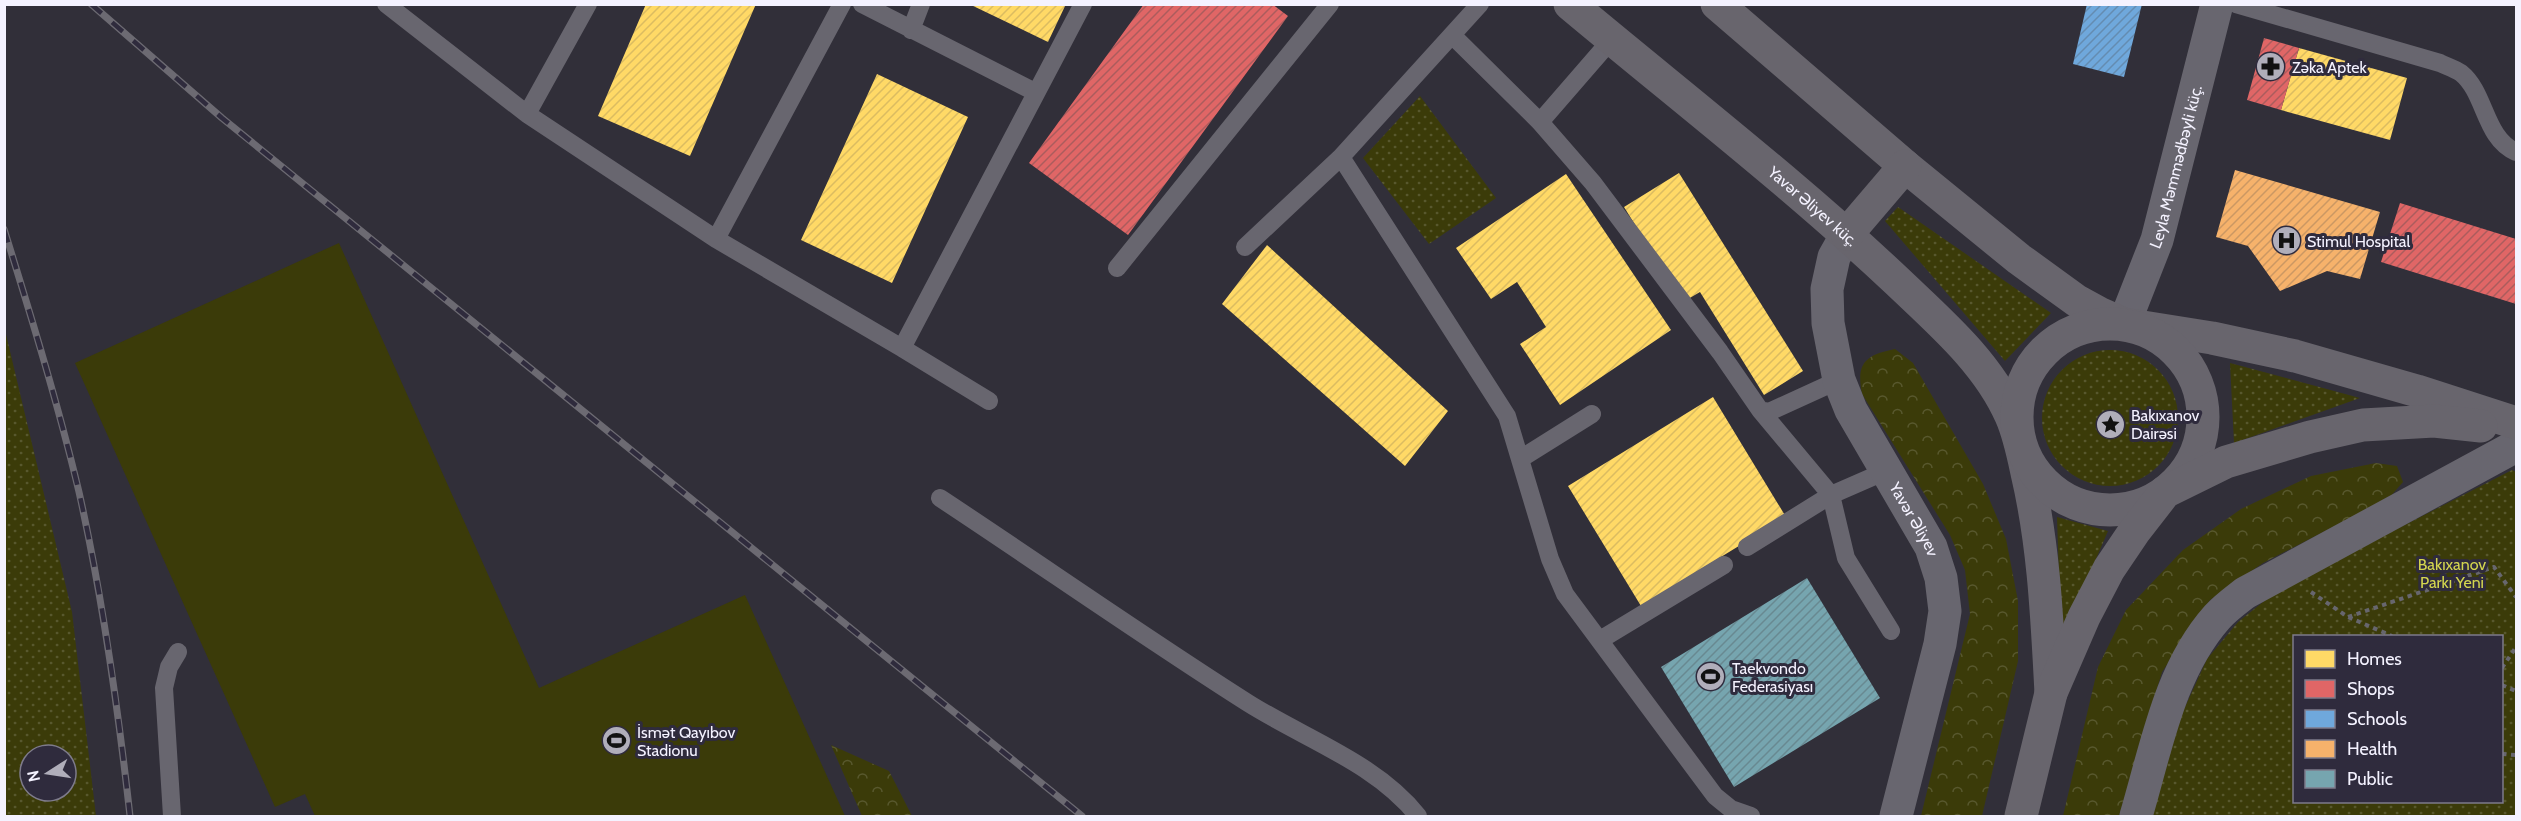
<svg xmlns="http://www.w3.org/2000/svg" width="2521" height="821" font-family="Cabin,sans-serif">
<defs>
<pattern id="grass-dots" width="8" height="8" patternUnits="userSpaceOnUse" patternTransform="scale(1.5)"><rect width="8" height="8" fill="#3b3b09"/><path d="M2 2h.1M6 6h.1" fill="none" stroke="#58582e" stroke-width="1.8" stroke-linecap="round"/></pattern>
<pattern id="forest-crowns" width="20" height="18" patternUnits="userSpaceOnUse" patternTransform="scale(1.5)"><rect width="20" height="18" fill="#3b3b09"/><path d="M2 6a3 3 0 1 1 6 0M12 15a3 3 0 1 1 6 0" fill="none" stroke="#58582e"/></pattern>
<pattern id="homes-hatch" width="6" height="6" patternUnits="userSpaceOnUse" patternTransform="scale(1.5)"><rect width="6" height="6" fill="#ffd966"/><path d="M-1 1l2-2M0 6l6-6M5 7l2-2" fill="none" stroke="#dbbc61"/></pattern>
<pattern id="shops-hatch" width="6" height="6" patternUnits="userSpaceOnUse" patternTransform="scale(1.5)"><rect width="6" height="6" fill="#e06666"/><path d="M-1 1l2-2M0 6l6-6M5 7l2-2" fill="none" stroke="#ab5c5d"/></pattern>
<pattern id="schools-hatch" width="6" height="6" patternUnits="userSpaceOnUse" patternTransform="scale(1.5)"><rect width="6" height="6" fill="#6fa8dc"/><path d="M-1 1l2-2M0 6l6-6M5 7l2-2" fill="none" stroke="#648cb1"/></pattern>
<pattern id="health-hatch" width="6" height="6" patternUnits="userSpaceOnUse" patternTransform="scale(1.5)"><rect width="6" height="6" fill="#f6b26b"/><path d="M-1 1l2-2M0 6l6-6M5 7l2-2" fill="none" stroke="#cb9863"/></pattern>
<pattern id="public-hatch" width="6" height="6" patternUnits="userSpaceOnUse" patternTransform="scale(1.5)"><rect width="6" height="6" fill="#76a5af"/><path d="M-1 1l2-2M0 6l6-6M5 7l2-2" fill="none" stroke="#688991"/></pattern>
</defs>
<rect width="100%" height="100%" fill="#312f39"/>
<path fill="url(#grass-dots)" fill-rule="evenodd" d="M 1420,96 L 1496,198 L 1429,244 L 1363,158 Z
M 1898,207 L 2051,313 L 2005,361 L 1885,221 Z
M 4,326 L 72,612 L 96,816 L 5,816 ZM 30,755 L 66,755 L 66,791 L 30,791 Z
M2042 418a68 68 0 1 1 136 0a68 68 0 1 1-136 0Z
M 2230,363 L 2360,398 L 2234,443 Z
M 2512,470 L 2516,472 L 2516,816 L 2152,816 L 2180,718 L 2207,659 L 2238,622 L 2278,590 ZM 2294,636 L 2502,636 L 2502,802 L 2294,802 Z
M 2057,517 L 2108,531 L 2061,640 Z"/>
<path fill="url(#forest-crowns)" d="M 1895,349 L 1913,363 L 1983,484 L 2006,539 L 2018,601 L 2018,661 L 1982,816 L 1921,816 L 1970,614 L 1965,570 L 1950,535 L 1862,394 C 1856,363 1865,355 1895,349 Z
M 2376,463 L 2397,466 L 2403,482 L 2389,498 L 2263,563 L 2210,600 L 2162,672 L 2119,816 L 2063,816 L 2098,667 L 2126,610 L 2183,550 L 2241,509 L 2311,476 Z
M 831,745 L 889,771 L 912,816 L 862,816 Z"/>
<path fill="#3b3b09" d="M 339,243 L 539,688 L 745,595 L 845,816 L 315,816 L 305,794 L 275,807 L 75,363 Z"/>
<path fill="url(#homes-hatch)" d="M 646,4 L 756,4 L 690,156 L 598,116 Z
M 969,4 L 1066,4 L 1048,42 Z
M 2299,48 L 2407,78 L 2390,140 L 2281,110 Z
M 877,74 L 968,117 L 892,283 L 801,240 Z
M 1679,173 L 1803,371 L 1764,395 L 1700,292 L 1683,302 L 1624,207 Z
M 1566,174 L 1671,330 L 1560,405 L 1520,344 L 1546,327 L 1517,282 L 1491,299 L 1456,248 Z
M 1267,245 L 1448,411 L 1405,466 L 1222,304 Z
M 1713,397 L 1786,517 L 1641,606 L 1568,486 Z"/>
<path fill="url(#shops-hatch)" d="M 1144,4 L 1272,4 L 1288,16 L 1128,235 L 1029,163 Z
M 2264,38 L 2299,48 L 2281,110 L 2247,100 Z
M 2400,203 L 2516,239 L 2516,304 L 2381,262 Z"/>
<path fill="url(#schools-hatch)" d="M 2087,4 L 2142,4 L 2124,77 L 2073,64 Z"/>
<path fill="url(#health-hatch)" d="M 2235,170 L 2380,212 L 2360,279 L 2327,271 L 2280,291 L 2248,246 L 2216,237 Z"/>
<path fill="url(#public-hatch)" d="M 1807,578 L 1880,698 L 1734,787 L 1661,667 Z"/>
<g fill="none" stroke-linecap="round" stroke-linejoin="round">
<path stroke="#67666e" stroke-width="4" stroke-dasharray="4.5 4.5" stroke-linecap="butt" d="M 2311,592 L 2348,617 L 2392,636
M 2348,617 L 2494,567 L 2516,597
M 2502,668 L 2516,647
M 2502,685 L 2516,691
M 2502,754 L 2516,755"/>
<path stroke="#68666f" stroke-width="18" d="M 386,4 L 527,114 L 716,239 L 902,348 L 1083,4
M 862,4 L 1035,92
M 1480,4 L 1341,157 L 1507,416 L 1550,559 L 1565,594 L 1715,796 L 1731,809 L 1751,816
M 2236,4 L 2440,63 C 2446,66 2455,69 2461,73 C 2486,93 2484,138 2516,152
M 911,30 L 921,4
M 1452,35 L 1540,122 L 1593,183 L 1720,352 L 1760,410 L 1769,412 L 1839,380
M 527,114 L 588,4
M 1540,122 L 1612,39
M 716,239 L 842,4
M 1245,247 L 1341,157
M 1117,268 L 1330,4
M 902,348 L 989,401
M 1520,459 L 1592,414
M 1886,471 L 1831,495 L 1846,558 L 1891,631
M 940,498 C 1043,566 1144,637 1248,703 C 1305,739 1376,763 1418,816
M 1747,547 L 1831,495 L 1760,410
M 1600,640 L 1724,565
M 172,816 L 164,688 L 169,667 L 178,652"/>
<g stroke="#68666f" stroke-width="33">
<path id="s1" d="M 1847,234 L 1834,257 L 1827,289 L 1828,323 L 1839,380 L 1851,410 L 1931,547 L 1941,578 L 1945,611 L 1940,644 L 1896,816"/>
<path id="s2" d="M 2124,324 L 2157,240 L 2217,4"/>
<path d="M 2136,816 C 2156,749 2169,671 2217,617 C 2225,608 2236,600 2245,593 L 2516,446"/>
</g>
<g stroke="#68656d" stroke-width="33">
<path id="s3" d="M 1570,4 C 1680,96 1794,184 1898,282 C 1940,322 1988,363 2011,416 C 2019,434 2023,454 2027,473 C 2044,545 2047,619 2051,693"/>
<path d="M 1717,4 L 1905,166 L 2019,259 L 2077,301 L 2099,313 L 2124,324 L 2212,338 L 2295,356 L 2417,391 L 2516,423"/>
<path d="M 1847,234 L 1905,166"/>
<circle cx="2110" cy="417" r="93"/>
<path d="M 2021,816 L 2051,693 L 2084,617 L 2109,569 L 2134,532 L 2165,492 L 2226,462 L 2310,437 L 2363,425 L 2434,421 L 2481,426"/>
</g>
<defs>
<path id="rail" d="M 91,4 L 222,118 L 1082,816
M 4,229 C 31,316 58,404 79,492 C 103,599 118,708 130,816"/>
</defs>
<use href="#rail" stroke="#6c6a72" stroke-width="7"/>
<use href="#rail" stroke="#2f2b3d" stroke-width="4.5" stroke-dasharray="14" stroke-linecap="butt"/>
</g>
<defs>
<symbol id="pharmacy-disc" viewBox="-11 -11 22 22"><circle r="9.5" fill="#b0aeba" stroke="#2f2b3d"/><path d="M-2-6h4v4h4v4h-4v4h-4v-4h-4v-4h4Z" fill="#111"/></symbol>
<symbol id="hospital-disc" viewBox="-11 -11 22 22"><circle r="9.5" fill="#b0aeba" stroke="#2f2b3d"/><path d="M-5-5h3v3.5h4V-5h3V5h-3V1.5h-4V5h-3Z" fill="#111"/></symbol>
<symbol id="sight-disc" viewBox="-11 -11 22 22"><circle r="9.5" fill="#b0aeba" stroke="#2f2b3d"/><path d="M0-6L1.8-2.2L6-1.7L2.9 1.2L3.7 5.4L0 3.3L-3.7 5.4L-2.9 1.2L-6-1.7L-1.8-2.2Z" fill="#111"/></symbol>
<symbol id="stadium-disc" viewBox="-11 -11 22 22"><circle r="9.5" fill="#b0aeba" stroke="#2f2b3d"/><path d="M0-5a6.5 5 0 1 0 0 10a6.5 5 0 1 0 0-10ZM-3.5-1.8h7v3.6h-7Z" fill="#111"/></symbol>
</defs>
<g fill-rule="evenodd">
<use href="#pharmacy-disc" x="2254" y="50" width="33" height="33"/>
<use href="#hospital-disc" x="2270" y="224" width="33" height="33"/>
<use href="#sight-disc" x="2094" y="408" width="33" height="33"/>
<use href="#stadium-disc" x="1694" y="660" width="33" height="33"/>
<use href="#stadium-disc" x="600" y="724" width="33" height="33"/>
</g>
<g text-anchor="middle" stroke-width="6" stroke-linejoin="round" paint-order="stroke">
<g font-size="16" fill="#f4f2ff" stroke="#2f2b3d" text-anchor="start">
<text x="2292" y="73">Zəka Aptek</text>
<text x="2307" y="247">Stimul Hospital</text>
<text x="2131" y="421">Bakıxanov<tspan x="2131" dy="18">Dairəsi</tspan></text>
<text x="1732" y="674">Taekvondo<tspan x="1732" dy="18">Federasiyası</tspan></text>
<text x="637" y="738">İsmət Qayıbov<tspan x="637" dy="18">Stadionu</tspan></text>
</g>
<g font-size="16" fill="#f4f2ff" stroke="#2f2b3d">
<text dy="6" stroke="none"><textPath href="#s2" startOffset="166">Leyla Məmmədbəyli küç.</textPath></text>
<text dy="6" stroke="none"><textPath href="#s3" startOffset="316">Yavər Əliyev küç.</textPath></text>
<text dy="6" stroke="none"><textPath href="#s1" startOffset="310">Yavər Əliyev</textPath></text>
</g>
<g font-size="16" fill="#d4d64f" stroke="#2f2b3d">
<text x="2452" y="570">Bakıxanov<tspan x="2452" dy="18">Parkı Yeni</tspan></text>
</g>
</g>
<rect width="2521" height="821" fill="none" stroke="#f4f2ff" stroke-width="12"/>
<rect x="2293" y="635" width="210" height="168" fill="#2f2b3d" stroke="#7e7b8b" stroke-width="1.5"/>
<rect x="2305" y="650" width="30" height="18" fill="#ffd966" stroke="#7e7b8b" stroke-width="1.5"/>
<text x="2347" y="665" font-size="18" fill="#f4f2ff">Homes</text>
<rect x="2305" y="680" width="30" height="18" fill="#e06666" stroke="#7e7b8b" stroke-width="1.5"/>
<text x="2347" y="695" font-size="18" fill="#f4f2ff">Shops</text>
<rect x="2305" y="710" width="30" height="18" fill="#6fa8dc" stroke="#7e7b8b" stroke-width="1.5"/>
<text x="2347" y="725" font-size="18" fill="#f4f2ff">Schools</text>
<rect x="2305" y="740" width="30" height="18" fill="#f6b26b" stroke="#7e7b8b" stroke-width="1.5"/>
<text x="2347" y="755" font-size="18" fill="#f4f2ff">Health</text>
<rect x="2305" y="770" width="30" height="18" fill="#76a5af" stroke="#7e7b8b" stroke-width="1.5"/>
<text x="2347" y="785" font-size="18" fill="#f4f2ff">Public</text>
<g transform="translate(48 773) rotate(258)"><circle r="28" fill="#2f2b3d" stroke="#7e7b8b" stroke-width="1.5"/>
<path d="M0-4.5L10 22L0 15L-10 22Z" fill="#b0aeba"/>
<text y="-9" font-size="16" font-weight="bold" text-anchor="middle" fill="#f4f2ff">N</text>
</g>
</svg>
